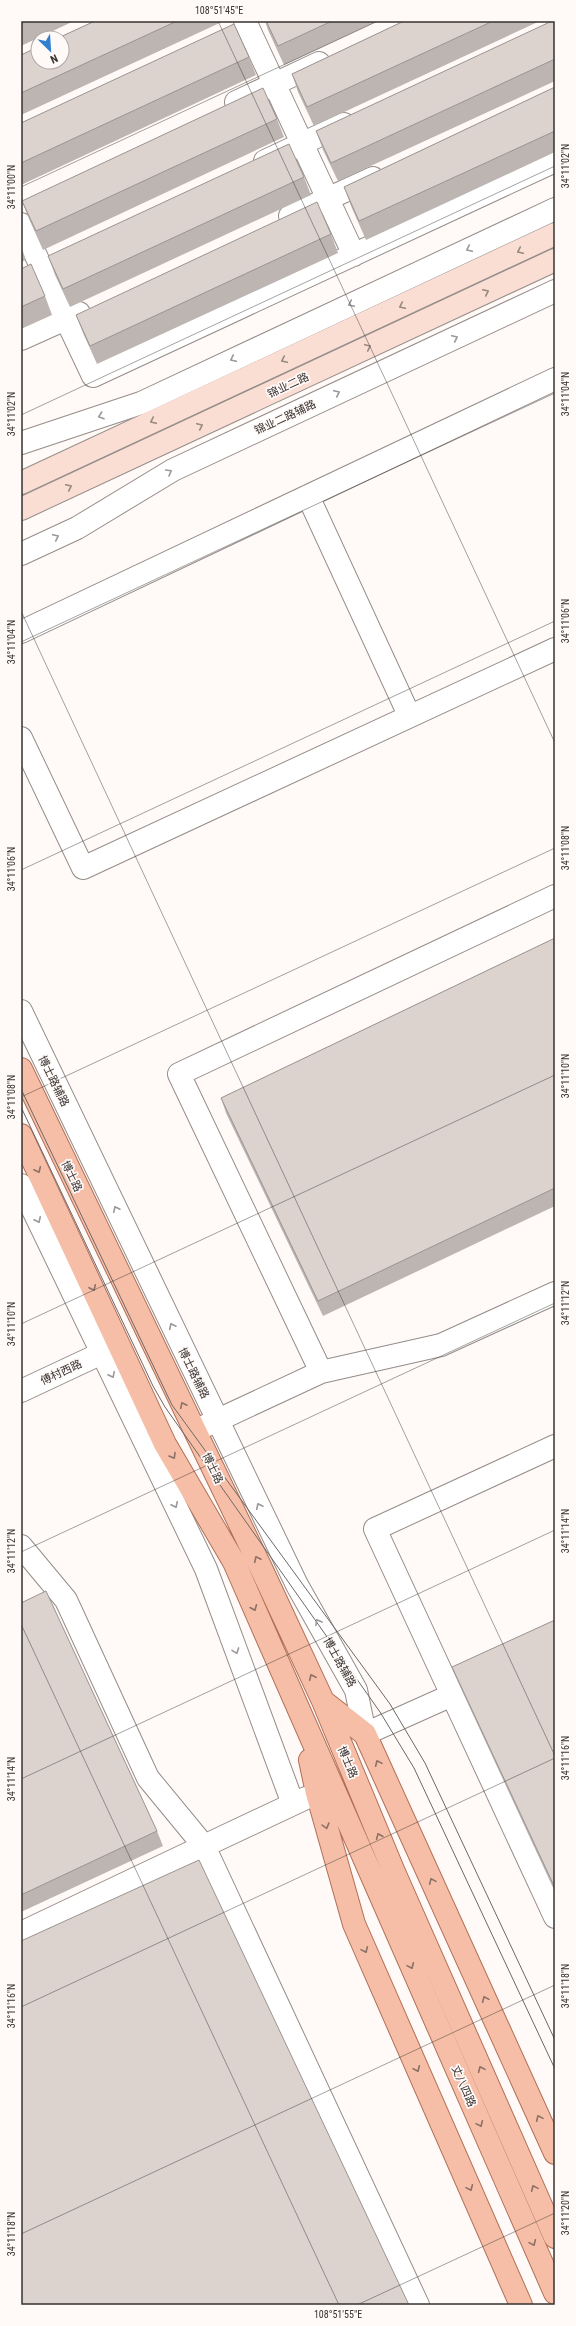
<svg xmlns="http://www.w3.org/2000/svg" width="576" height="2326" font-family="'Roboto Condensed','Noto Sans SC',sans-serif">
<rect width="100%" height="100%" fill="#fff9f7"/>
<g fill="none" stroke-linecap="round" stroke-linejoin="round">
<defs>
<path id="minor" d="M 245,21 L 354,255
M 236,102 L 319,63
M 265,161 L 344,124
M 290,216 L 373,178
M 21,224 L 93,376 L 555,161
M 21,339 L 79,313
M 21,443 L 141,403 L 555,209
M 308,496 L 409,715
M 21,554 L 77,528 L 173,470 L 555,291
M 21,632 L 555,379
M 21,738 L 83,868 L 555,649
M 21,1011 L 297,1585 L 356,1690 L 365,1734 L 452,1695 L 555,1917
M 21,1185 L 206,1569 L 293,1804
M 321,1372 L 179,1074 L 555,896
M 203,1427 L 321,1372 L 441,1345 L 555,1293
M 21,1546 L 66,1600 L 148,1778 L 204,1846 L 306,1798
M 452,1695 L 375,1529 L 555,1446
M 21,1933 L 204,1846 L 418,2305"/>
<path id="tertiary" d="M 21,1391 L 102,1353"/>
<path id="secondary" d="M 21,483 L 555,234
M 21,509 L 555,260"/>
<path id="primary" d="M 21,1069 L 261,1568 L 323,1701 L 394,1872 L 555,2237
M 21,1135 L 165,1444 L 234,1562 L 555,2293
M 324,1702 L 365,1734 L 555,2153
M 310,1760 L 317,1793 L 354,1924 L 521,2305"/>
</defs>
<use href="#minor" stroke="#958d89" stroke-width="24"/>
<use href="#tertiary" stroke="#958d89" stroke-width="24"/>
<use href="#secondary" stroke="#958d89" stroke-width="24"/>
<use href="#primary" stroke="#b07057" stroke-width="24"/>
<use href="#minor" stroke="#fff" stroke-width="22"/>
<use href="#tertiary" stroke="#fff" stroke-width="22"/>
<use href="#secondary" stroke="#fbded3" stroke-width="22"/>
<use href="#primary" stroke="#f7bea7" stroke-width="22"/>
<path stroke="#6d6867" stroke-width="1" d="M 21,1089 L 172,1405 L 390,1704 L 425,1763 L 555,2040
M 21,1107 L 153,1386 L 165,1407 L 380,1712 L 414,1768 L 555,2069"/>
</g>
<path fill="#bdb5b2" d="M 21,21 L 74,21 L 21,46 Z
M 95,21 L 224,21 L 21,115 L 21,55 Z
M 265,21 L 378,21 L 284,65 L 268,30 Z
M 404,21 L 540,21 L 314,126 L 298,92 L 292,74 Z
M 555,21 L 555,81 L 338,181 L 323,150 L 316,131 Z
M 249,57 L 256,75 L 21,185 L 21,123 Z
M 555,87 L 555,152 L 366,240 L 351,206 L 344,187 Z
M 277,119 L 284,137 L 43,250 L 29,219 L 22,201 Z
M 304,177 L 311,195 L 70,307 L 55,275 L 48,256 Z
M 331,234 L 338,253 L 97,364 L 83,333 L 76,315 Z
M 21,246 L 26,260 L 21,262 Z
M 21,269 L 45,296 L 52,315 L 21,329 Z
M 555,938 L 555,1206 L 323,1316 L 226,1113 L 221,1098 Z
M 21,1603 L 157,1831 L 163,1846 L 21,1912 Z
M 555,1620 L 555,1892 L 458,1682 L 452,1667 Z"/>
<path fill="#dcd3cf" stroke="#9a9491" d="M 21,21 L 27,21 L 21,24 Z
M 95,21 L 177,21 L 21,93 L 21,55 L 38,47 L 38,62 L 62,62 L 62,38 L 58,38 Z
M 266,21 L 332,21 L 278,46 Z
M 404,21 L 493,21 L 307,107 L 292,74 Z
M 552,21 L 555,21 L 555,59 L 331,163 L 316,131 Z
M 234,24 L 249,57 L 21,163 L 21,123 Z
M 555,87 L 555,131 L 359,221 L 344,187 Z
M 263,88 L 277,119 L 36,231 L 22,201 Z
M 289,144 L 304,177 L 63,289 L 48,256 Z
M 317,202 L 331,234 L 90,346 L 76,315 Z
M 31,264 L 45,296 L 21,307 L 21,269 Z
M 555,938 L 555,1188 L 318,1301 L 221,1098 Z
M 46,1591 L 157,1831 L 21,1895 L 21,1603 Z
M 555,1620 L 555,1888 L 452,1667 Z
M 199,1860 L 409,2305 L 21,2305 L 21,1941 Z"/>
<defs><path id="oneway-chevron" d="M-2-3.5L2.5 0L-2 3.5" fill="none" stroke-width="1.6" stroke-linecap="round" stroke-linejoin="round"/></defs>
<g stroke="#9a9898">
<use href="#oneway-chevron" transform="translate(469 249) rotate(155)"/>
<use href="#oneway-chevron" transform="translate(351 304) rotate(155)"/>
<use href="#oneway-chevron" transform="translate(455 338) rotate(-25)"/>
<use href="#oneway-chevron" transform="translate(233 359) rotate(155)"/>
<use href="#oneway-chevron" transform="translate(337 393) rotate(-25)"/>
<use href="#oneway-chevron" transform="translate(101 416) rotate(161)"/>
<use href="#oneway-chevron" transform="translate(169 472) rotate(-30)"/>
<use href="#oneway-chevron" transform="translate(56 537) rotate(-25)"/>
<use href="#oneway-chevron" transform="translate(116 1209) rotate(-116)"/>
<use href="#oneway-chevron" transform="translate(38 1220) rotate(64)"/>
<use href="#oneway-chevron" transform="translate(172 1326) rotate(-116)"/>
<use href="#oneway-chevron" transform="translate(112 1375) rotate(64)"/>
<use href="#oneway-chevron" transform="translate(175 1505) rotate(64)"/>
<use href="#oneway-chevron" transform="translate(259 1506) rotate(-116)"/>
<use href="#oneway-chevron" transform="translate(318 1622) rotate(-119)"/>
<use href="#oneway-chevron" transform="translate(236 1651) rotate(70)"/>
</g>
<g stroke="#988882">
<use href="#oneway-chevron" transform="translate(520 251) rotate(155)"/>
<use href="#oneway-chevron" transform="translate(486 292) rotate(-25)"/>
<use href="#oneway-chevron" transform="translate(402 306) rotate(155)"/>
<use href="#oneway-chevron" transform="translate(368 347) rotate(-25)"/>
<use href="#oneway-chevron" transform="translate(284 360) rotate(155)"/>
<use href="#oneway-chevron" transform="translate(153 421) rotate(155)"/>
<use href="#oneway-chevron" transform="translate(200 426) rotate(-25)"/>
<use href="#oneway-chevron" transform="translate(69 487) rotate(-25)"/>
</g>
<g stroke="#8d7166">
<use href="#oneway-chevron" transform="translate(38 1170) rotate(65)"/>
<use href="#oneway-chevron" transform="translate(93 1288) rotate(65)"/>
<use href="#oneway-chevron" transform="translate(183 1405) rotate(-116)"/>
<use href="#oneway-chevron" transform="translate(173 1456) rotate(60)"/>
<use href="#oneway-chevron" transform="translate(257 1559) rotate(-116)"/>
<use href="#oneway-chevron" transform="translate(254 1608) rotate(67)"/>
<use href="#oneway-chevron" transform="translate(312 1677) rotate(-115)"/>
<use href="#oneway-chevron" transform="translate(378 1763) rotate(-114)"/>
<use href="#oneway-chevron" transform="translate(326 1826) rotate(74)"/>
<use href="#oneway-chevron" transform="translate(379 1836) rotate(-113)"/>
<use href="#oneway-chevron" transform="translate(432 1881) rotate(-114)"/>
<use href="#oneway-chevron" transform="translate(365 1950) rotate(66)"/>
<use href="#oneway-chevron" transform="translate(411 1966) rotate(66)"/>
<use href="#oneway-chevron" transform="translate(485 1999) rotate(-114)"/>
<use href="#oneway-chevron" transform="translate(417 2069) rotate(66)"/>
<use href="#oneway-chevron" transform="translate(481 2069) rotate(-114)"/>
<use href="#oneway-chevron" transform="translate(539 2118) rotate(-114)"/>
<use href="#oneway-chevron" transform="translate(480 2124) rotate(66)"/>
<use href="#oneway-chevron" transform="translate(470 2188) rotate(66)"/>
<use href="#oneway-chevron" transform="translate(534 2188) rotate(-114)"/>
<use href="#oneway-chevron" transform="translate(533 2243) rotate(66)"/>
</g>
<path fill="none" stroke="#363231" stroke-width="1" stroke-opacity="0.45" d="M 218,21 L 555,743M 21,187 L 378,21M 21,415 L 555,166M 21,611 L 555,1756M 21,642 L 555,393M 21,870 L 555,621M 21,1097 L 555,848M 21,1324 L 555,1075M 21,1552 L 555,1303M 21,1624 L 339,2305M 21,1779 L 555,1530M 21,2007 L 555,1758M 21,2234 L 555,1985M 357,2305 L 555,2213"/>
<g text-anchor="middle" stroke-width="3.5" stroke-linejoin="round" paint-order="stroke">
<g font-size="11" fill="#363231" stroke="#fff9f7">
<text transform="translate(288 385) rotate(-25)" y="4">锦业二路</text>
<text transform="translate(285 417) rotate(-25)" y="4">锦业二路辅路</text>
<text transform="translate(54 1081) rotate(64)" y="4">博士路辅路</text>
<text transform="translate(72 1176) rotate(64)" y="4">博士路</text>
<text transform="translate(61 1372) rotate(-25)" y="4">傅村西路</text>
<text transform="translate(194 1373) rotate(64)" y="4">博士路辅路</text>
<text transform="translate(213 1468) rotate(64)" y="4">博士路</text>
<text transform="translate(340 1662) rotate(61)" y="4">博士路辅路</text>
<text transform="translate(348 1762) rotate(67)" y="4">博士路</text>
<text transform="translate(464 2086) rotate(66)" y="4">丈八四路</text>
</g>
</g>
<rect width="576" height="2326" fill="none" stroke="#fff9f7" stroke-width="44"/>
<g transform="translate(50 50) rotate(155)"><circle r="19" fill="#fff9f7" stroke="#afa9a8"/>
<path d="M0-3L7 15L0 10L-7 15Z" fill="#327fcf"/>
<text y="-6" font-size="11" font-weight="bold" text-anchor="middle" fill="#363231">N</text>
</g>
<rect x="22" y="22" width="532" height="2282" fill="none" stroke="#363231" stroke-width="1.5"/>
<g font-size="10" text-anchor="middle" fill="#363231">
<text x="219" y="14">108°51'45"E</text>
<text transform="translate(565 166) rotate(-90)" y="4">34°11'02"N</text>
<text transform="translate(11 187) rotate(-90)" y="4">34°11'00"N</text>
<text transform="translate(565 394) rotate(-90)" y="4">34°11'04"N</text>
<text transform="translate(11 414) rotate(-90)" y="4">34°11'02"N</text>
<text transform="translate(565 621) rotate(-90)" y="4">34°11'06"N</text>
<text transform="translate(11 642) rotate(-90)" y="4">34°11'04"N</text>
<text transform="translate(565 848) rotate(-90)" y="4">34°11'08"N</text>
<text transform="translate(11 869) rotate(-90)" y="4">34°11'06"N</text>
<text transform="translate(565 1076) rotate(-90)" y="4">34°11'10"N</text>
<text transform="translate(11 1097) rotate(-90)" y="4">34°11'08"N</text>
<text transform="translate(565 1303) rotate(-90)" y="4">34°11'12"N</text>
<text transform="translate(11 1324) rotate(-90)" y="4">34°11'10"N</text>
<text transform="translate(565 1531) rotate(-90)" y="4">34°11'14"N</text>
<text transform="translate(11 1551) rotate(-90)" y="4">34°11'12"N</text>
<text transform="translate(565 1758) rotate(-90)" y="4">34°11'16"N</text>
<text transform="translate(11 1779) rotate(-90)" y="4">34°11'14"N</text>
<text transform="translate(565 1986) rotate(-90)" y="4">34°11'18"N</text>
<text transform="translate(11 2006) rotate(-90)" y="4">34°11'16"N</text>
<text transform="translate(565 2213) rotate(-90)" y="4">34°11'20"N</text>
<text transform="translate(11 2234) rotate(-90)" y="4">34°11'18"N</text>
<text x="338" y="2318">108°51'55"E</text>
</g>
</svg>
